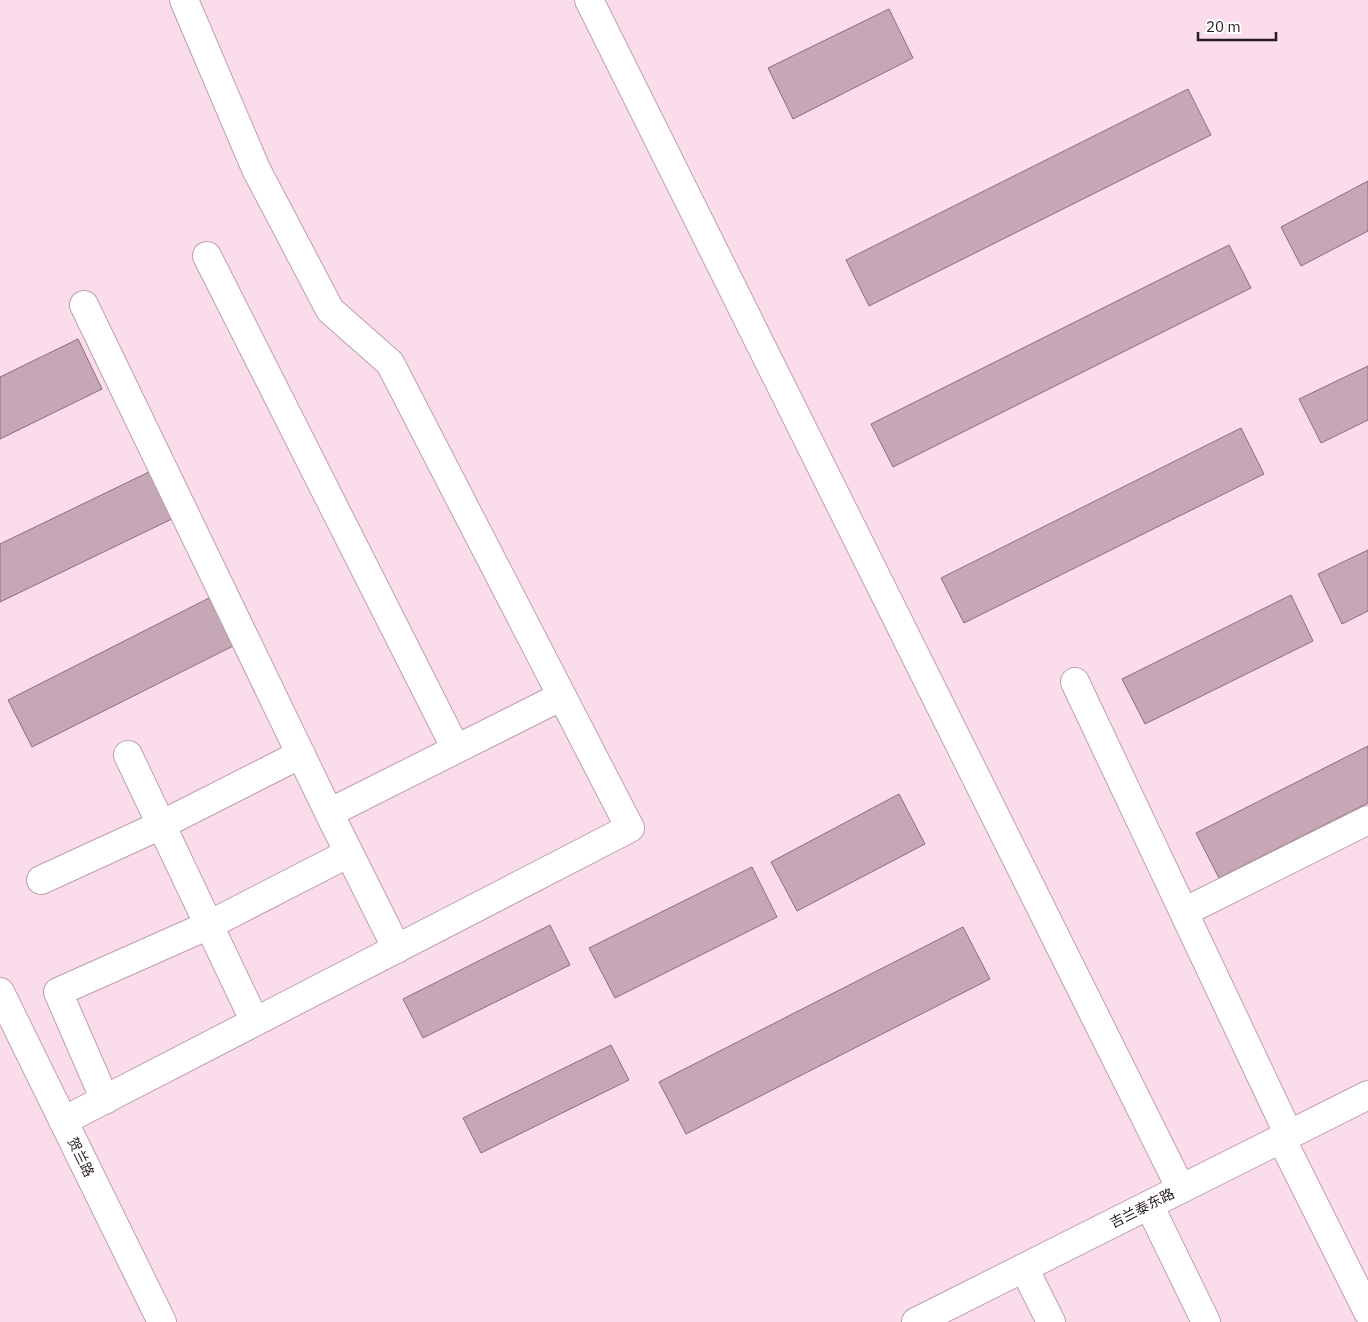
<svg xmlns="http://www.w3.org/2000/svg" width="1368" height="1322" font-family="'IBM Plex Sans','Noto Sans SC',sans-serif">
<rect width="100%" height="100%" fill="#fbdcea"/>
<path fill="#c5a7b5" stroke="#896e7b" d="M 889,9 L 913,58 L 793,119 L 768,68 Z
M 1188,89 L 1211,135 L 869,306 L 846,260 Z
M 1368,181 L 1368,231 L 1301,266 L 1281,227 Z
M 1229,245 L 1251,288 L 893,467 L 871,424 Z
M 78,339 L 102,389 L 0,439 L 0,377 Z
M 1368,366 L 1368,420 L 1321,443 L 1299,399 Z
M 1241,428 L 1264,474 L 964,623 L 941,578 Z
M 153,470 L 176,517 L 0,602 L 0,544 Z
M 1368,550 L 1368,611 L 1342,624 L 1318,574 Z
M 1291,595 L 1313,641 L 1145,724 L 1122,679 Z
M 211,597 L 235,645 L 32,747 L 8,700 Z
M 1368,746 L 1368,803 L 1219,878 L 1196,833 Z
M 899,794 L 925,844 L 797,911 L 771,862 Z
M 752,867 L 777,917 L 615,998 L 589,948 Z
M 550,925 L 570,965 L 423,1038 L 403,999 Z
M 963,927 L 990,979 L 686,1134 L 659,1082 Z
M 611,1045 L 629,1080 L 481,1153 L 463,1118 Z"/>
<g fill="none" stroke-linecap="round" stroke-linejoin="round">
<defs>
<path id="street" d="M 589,0 L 1181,1189
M 207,256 L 456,749
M 84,305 L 329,813 L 397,949
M 1075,682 L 1289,1135
M 128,755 L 255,1022
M 329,813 L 562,696
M 41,880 L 161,825 L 301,754
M 1184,912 L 1368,820
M 105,1100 L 58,992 L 209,925 L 349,853
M 63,1121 L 630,828 L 390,363 L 330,310 L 256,169 L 184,0
M 1281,1138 L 1368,1312
M 1149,1205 L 1206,1322
M 1024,1268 L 1051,1322"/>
<path id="secondary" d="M 0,992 L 162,1322
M 916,1322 L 1368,1095"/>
</defs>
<use href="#street" stroke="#bd9fad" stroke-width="30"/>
<use href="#secondary" stroke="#bd9fad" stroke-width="30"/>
<use href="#street" stroke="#fff" stroke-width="28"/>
<use href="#secondary" stroke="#fff" stroke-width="28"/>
</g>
<g text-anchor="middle" stroke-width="4" stroke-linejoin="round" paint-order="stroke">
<g font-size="14" fill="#261b21" stroke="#fff">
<text transform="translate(81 1157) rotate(64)" y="5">贺兰路</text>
<text transform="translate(1142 1208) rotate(-27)" y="5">吉兰泰东路</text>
</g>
</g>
<path d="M1198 32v8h78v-8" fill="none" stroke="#261b21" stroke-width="2.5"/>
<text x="1206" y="32" font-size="15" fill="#261b21" stroke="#ffffff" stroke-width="4" paint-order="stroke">20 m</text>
</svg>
